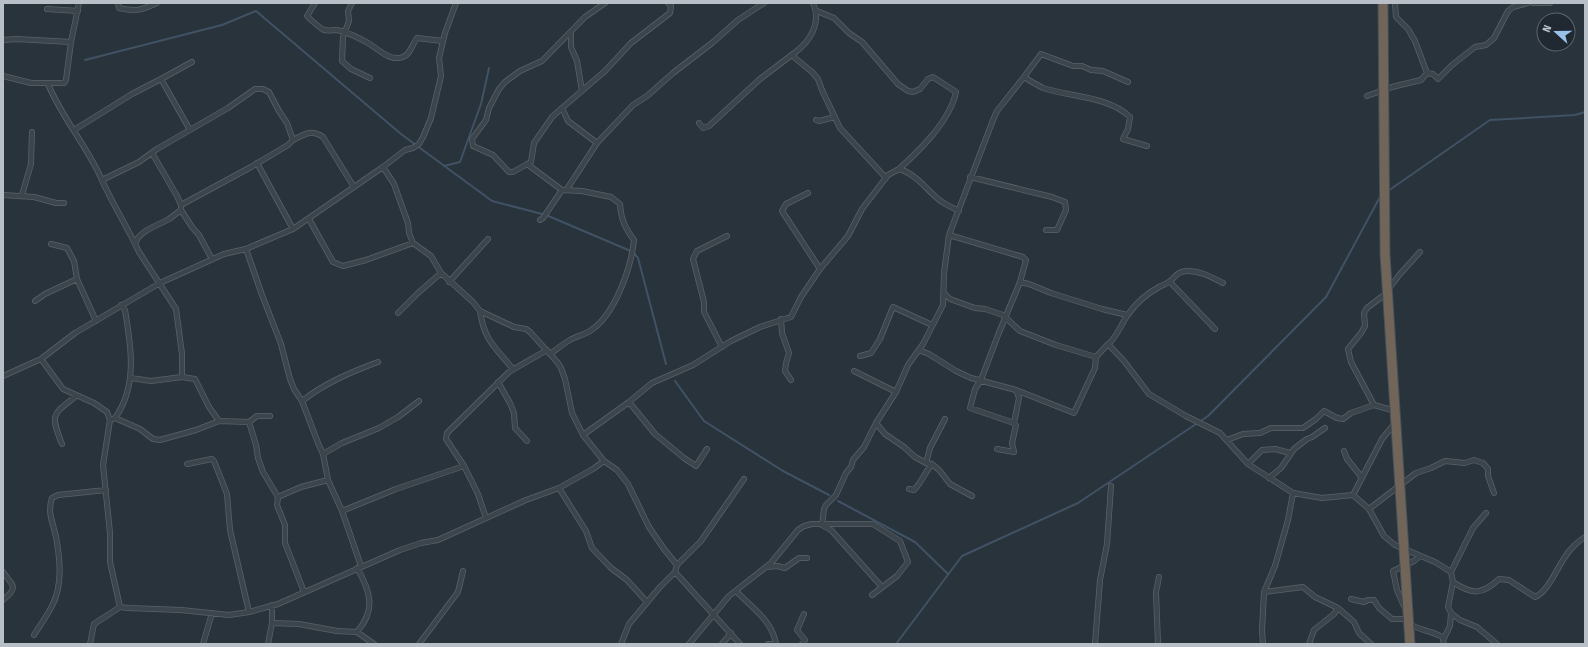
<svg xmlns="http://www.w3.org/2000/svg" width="1588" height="647" font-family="'Fira Sans Condensed',sans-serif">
<rect width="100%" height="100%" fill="#28333c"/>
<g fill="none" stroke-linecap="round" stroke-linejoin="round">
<path stroke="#405263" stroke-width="2" d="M 85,60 L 222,25 L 256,11 L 401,134 L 492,201 L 546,215 L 633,252 L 638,258 L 666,364
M 444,166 L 460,162 L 481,104 L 489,68
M 1388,191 L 1490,120 L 1575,115 L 1585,112
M 675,381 L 704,421 L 783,471 L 829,495
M 838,501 L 915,542 L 948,574
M 896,644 L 962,556 L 1078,503 L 1208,416 L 1326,297 L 1381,195"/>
<defs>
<path id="street" d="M 118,3 L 119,8 C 136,12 142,10 157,3
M 315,3 L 307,16 C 312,21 318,27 324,30 C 328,31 332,30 336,30 C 346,31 359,38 368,43 C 378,49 390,62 403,57 C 410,55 413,43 417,38 L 443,41
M 352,3 L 348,11 L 349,21 L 343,37 L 342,61 L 351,69 L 370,78
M 456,3 L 445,33 L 439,58 L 441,76 L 431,118 L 423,137 L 419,144 L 413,148 L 405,150 L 383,167 L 394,184 L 408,223 L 409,233 L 413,243 L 431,256 L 441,273 L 473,302 L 480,311 L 514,327 L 526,329 L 530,332 L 558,363 L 561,368 L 565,379 L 572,413 L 583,435 L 604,461 L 617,470 L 628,484 L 649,527 L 664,549 L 677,565 L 675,572 L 740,644
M 813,3 C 822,23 810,42 793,54 L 795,58 L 812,72 L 818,79 L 822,90 L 840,128 L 886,178
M 1395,3 L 1396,17 L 1408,29 L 1415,41 L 1427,73 L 1433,74 L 1438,79 L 1452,65 L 1475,47 L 1486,45 L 1494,38 L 1508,11 L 1513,7 L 1528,3
M 1533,3 L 1550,3
M 47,9 L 78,11
M 817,11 L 834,18 L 849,33 L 862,42 L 898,84 L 908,91 L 913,92 L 920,89 L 928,79 L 933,77 L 956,92 C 950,121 920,150 899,169
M 571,32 L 571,47 L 577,61 L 582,91
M 3,40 L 16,39 L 71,42
M 3,76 L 31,83 L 64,83 L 66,80 L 71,42 L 79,3
M 1024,77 L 1041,54 L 1073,66 L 1082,66 L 1091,70 L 1103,71 L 1128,82
M 161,79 L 192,62
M 48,84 C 62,118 87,146 102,180
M 1367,96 L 1392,87 L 1421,80 L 1427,73
M 562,108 L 552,117 L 534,143 L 531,162 L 513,172 L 509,172 L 493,155 L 473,146 L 472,139 L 486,120 L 489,108 L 499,89 L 505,82 L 520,71 L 542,61 L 585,17 L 605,3
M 816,120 L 819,121 L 835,117
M 699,123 L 703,128 L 709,126 L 760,79 L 793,54
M 74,130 L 132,94 L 161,79 L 190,130
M 293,140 C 305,134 311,129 323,137 L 354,187
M 597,143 L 568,121 L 562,108 L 605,71 L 631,43 L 670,13 L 671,6 L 668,3
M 152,153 L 177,196 L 181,205 L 181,210 L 192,227 L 199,235 L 212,259
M 257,163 L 293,229
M 527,164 L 562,190
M 970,177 L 1052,197 L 1065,202 L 1066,210 L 1057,230 L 1046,230
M 567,189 L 597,143 L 633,105 L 647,96 L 673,73 L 712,43 L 738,20 L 764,3
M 808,193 L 786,204 L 782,211 L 820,269
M 3,195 L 34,197 L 56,203 L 64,203
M 22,195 L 31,164 L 32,132
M 181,205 L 251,167 L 288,145 L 293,140 L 287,123 L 279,111 L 269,92 L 263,89 L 255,89 L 228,108 L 157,149 L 139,162 L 102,180 C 113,205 128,228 139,252 L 176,309 L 182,354 L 182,377
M 309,219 L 333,262 L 343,266 L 366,260 L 413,243
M 540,220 L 543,218 L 562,190 L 582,191 L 611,197 L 620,204 C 621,219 625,228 634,240 C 631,268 615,315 590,331 C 584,335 576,336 570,340 C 563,344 557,349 550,354
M 949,235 L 1023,257 L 1026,260 L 1020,282 L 998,335 L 981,380 L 975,389 L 970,408 L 1014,423 L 1019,398 L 1016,390
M 136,242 C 139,231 159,225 169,219 C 173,216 177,213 181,210
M 51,244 L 67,248 L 74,261 L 77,279 L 96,321
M 246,249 L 262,295 L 281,344 L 290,379 L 294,389 L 302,401 C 325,383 351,372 378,362
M 449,282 L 488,239
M 1020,282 L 1029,284 L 1051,293 L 1102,309 L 1127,315
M 1170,282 L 1215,329
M 1223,283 C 1211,277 1201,271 1188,271 C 1178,271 1176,276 1170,281 C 1167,284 1162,285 1159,287 C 1146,294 1135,304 1127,316 C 1122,323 1115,340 1108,344 L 1124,361 L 1149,394 L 1186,416 L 1220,433 L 1248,464 L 1293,493 L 1322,498 L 1353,495 L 1369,509 L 1384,536 L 1395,545 L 1435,562 L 1451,572 L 1453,582 L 1448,607 L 1451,613
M 944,293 L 950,299 L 975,308 L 985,309 L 1003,315 L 1020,331 L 1056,345 L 1096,357 L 1108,344
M 35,301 L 45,294 L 77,279
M 480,311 C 484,340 495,347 513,369
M 398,313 L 418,293 L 441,273
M 781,319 L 782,333 L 789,353 L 786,363 L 785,371 L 791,380
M 722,347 L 704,312 L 704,302 L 693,259 L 697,251 L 727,236
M 919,350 L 929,354 L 956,371 L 971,378 L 1016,390 L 1074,413 L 1095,368 L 1096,357
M 860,356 L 871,353 L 880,339 L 893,307 L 932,325
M 41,359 L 63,389 L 94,403 L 107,412 L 110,420 L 103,465 L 110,533 L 110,562 L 120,607
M 854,371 L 896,392
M 3,376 L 41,359 L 75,333 L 160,283 L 224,254 L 246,249 L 293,229 L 383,167
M 131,378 L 151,381 L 182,377 L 195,379 L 209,407 L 219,421
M 498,382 L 510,403 L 514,413 L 515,428 L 527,441
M 302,401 L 318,443 L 323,454 L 328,480 L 342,511 L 361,566
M 629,402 L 655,434 L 684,458 L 696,466 L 707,449
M 1395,413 L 1392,410 L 1374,405 L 1351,362 L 1348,349 L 1361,333 L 1365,326 L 1364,313 L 1367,308 L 1384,295 L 1400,274 L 1420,252
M 115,418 C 138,386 131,346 125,310 L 121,305
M 110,420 L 115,418 L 140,429 L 153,439 L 160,440 L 196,430 L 219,421 L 249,422 L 257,416 L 270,416
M 249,422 L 256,445 L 258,458 L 263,472 L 278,497 L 277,505 L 285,525 L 285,543 L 304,592
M 876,423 L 885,434 L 904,447 L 915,457 L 926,463 L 932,464 L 940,471 L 950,484 L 972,496
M 583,435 L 629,402 L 652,383 L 693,365 L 731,341 L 760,327 L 791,317 L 801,297 L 820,269 L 848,236 L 862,209 L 888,175 L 899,169 C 917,174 928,192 942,202 C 947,205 953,208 959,211
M 1227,440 L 1243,434 L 1260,433 L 1271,428 L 1303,428 L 1316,419 L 1324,411 L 1337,418 L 1343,419 L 1351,413 L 1374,405
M 62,444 C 50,414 52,415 76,396
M 997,449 L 1014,452 L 1012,443 L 1016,425 L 1014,423
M 1344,451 L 1347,459 L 1360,475 L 1361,479
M 323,454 L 342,443 L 379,428 L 398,417 L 419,401
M 926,463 L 930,448 L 945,419
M 187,464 L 212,459 L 214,461 L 227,494 L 230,530 L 249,612
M 1248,464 L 1262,450 L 1275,449 L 1290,453
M 464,466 L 446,439 L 447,433 L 509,372 L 547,350
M 1269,478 L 1281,468 L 1294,449 L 1307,439 L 1312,437 L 1325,428
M 559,488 L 586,531 L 592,548 L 611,568 L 627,580 L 647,602
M 909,489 L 914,490 C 922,482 925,472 932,464
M 1353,495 L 1382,439 L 1395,423
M 278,497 L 301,487 L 328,480
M 1369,509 L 1416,473 L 1431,468 L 1445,461 L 1465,463 L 1474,460 L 1483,463 L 1488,469 L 1488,476 L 1494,493
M 342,511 L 396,489 L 464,466 L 478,494 L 486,518
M 822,525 L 824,509 L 826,505 L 836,495 L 846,473 L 851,467 L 853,460 L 864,447 L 876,423 L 896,392 L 908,365 L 923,344 L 943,305 L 944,273 L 949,235 L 993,120 L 997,111 L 1024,77 C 1030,81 1037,85 1043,88 C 1070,97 1109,96 1130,117 L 1128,129 L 1123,139 L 1147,146
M 822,525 L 831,530 L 882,587
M 677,565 L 701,541 L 744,479
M 767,567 L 777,566 L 785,568 L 799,558 L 807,558
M 3,572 C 13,586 19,587 3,600
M 1451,572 L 1473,528 L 1486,513
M 1453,582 C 1472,595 1482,595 1499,579 L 1509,580 L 1535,597 C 1548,592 1557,568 1565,557 C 1569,550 1578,541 1585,537
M 736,591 C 752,608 772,620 776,644
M 1264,592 L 1303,587 L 1315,597 L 1338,608 L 1334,614 L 1314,630 L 1309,644
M 1351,599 L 1364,602 L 1368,600 L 1374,600 L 1379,608 L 1392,619 L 1404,619 L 1406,617
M 1404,606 L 1397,590 L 1393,571 L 1414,561 L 1420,556
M 1338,608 L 1354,622 L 1359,633 L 1371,644
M 272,623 L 299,624 L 337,631 L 357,632 L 374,644
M 1409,624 C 1421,631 1434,631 1444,638
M 357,632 C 376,610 371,592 357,568
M 34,635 C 40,625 47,616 52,606 C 63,585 60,559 56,537 C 53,522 47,513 52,498 L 58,495 L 106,490
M 90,644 L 94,624 L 120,607 L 128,608 L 181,610 L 229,615 L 249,612 L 278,604 L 296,596 L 400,550 L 421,543 L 438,540 L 526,500 L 559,488 L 593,469 L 604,461
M 203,644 L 212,613
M 268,644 L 272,623 L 272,605
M 419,644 L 458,592 L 463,571
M 621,644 L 629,624 L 660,587 L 675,572
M 689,644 L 729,596 L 771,563 L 798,530 L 804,526 L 812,524 L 873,524 L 900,541 L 908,562 L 897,576 L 872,595
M 722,644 L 731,633
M 768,644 L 775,644
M 802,644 L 805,640 L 797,630 L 804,614
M 1095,644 L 1100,580 L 1107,544 L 1111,486
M 1158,644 L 1156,592 L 1159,577
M 1263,644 L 1262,630 L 1264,592 L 1275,566 L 1288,520 L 1293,493
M 1444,644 L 1443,640 L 1450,626 L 1451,613 L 1460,620 L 1477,627 L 1497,644"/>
<path id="highway" d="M 1383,3 L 1385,254 L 1410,644"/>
</defs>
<use href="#street" stroke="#59626a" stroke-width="6"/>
<use href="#highway" stroke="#464f57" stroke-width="11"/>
<use href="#street" stroke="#3c444c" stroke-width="4.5"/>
<use href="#highway" stroke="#71655a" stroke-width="9"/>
</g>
<rect width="1588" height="647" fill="none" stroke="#b8bfc7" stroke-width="8"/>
<g transform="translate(1556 32) rotate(291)"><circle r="19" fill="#202931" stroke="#5d656d"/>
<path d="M0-3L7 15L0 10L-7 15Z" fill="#99c2eb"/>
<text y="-6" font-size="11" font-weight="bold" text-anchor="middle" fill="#b8bfc7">N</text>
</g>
</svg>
